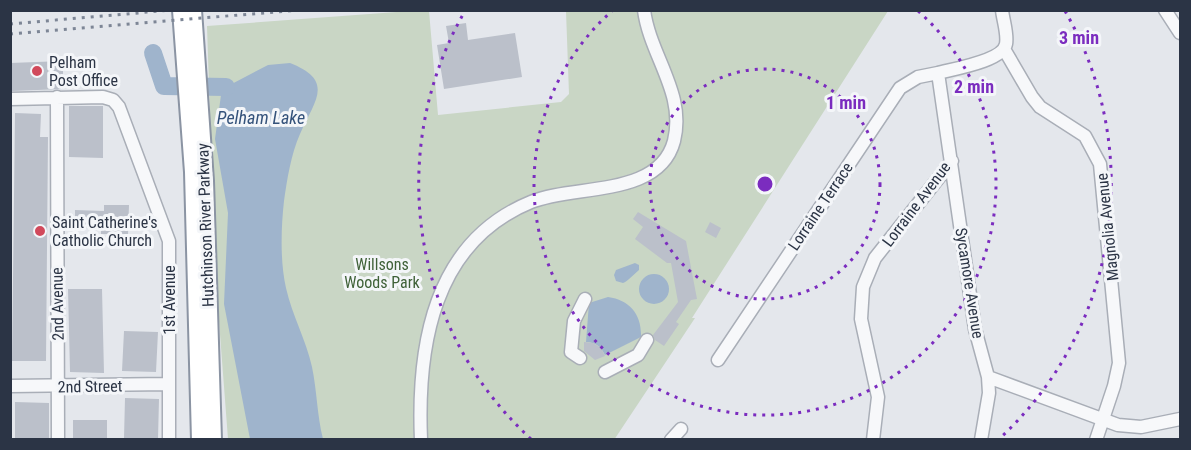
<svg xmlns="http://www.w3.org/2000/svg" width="1191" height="450" font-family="'Roboto Condensed',sans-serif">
<rect width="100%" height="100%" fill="#e4e7ec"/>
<path fill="#c9d6c5" d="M 410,11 L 429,11 L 438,115 L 561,102 L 569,94 L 566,11 L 888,11 L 692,318 L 695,318 L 614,440 L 228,439 L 215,269 L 207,26 Z"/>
<path fill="#9fb4cc" d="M 290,63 C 336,81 314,101 300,134 C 291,154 287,180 284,201 C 281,228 280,262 286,288 C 292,315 306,340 312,367 C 317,391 317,415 323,439 L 250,439 L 224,304 L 228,213 L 215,139 L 221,95 L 226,87 L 268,65 Z
M 635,263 L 639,265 L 639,270 C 635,273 627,282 623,283 L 616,281 L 614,275 L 616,270 Z
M639 289a15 15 0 1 1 30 0a15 15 0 1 1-30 0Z
M 608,297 C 630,300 642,315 641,337 L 605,355 C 601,347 596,342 586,342 L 589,303 Z"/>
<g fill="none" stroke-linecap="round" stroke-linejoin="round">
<path stroke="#9fb4cc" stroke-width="18" d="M 153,53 L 164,86 L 226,87"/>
</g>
<path fill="#bbc0ca" d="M 466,23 L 468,40 L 515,33 L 522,77 L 444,89 L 437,45 L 449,43 L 446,26 Z
M 63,61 L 63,89 L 12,91 L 10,63 Z
M 69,106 L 103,106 L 103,158 L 69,157 Z
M 15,113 L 41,114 L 40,137 L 48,137 L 46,361 L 12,361 Z
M 104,205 L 129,205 L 128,234 L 101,234 L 101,229 L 75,228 L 75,210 L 104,211 Z
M 638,212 L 686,241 L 697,299 L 691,300 L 676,322 L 679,324 L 664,346 L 655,340 L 653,335 L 678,302 L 671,263 L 667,263 L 635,239 L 643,227 L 633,219 Z
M 710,222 L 721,228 L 716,238 L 705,232 Z
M 68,289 L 102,289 L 104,373 L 70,372 Z
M 124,331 L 158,332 L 156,372 L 122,371 Z
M 584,342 L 593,343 L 601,348 L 605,356 L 595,360 L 584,351 Z
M 125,398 L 159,399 L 158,439 L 124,438 Z
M 15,402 L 49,403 L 49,440 L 15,440 Z
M 73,420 L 107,420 L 107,438 L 73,438 Z"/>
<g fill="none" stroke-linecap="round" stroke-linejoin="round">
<defs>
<path id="minor" d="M 1165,10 L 1180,33
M 1004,49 L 1032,97 L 1040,107 L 1085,136 L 1100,164 L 1119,363 L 1114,386 L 1096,440
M 57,97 L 58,440
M 10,99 L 103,97 L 113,100 L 119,107 L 169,241 L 169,440
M 580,358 L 571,352 L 574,321 L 585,299
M 718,360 L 900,88 L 918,77 L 938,73
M 605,372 L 638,355 L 647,340
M 988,377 L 1118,425 L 1141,427 L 1180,419
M 10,386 L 168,384
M 421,440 C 417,346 433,242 531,202 C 574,184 659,198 674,141 C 686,93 650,56 644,10
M 671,440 L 681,429
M 873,440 L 878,397 L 861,319 L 863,287 L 875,258 L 952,161
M 981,440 L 989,393 L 988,377 L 975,329 L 938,73 C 953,69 1003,61 1006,44 C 1008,34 1003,20 1002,10"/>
<path id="highway" d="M 181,10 L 193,172 L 200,440
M 193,10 L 205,181 L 213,440"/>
</defs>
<use href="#minor" stroke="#a9aeb7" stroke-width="15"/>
<use href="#highway" stroke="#8b94a3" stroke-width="20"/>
<use href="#minor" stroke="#f7f8fa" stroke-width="12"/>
<use href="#highway" stroke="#fff" stroke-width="16"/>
<path stroke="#7d8696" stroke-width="3" stroke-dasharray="3 6" stroke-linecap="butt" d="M 10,24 L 172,10
M 10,34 L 299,10"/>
</g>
<g fill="none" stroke="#7b2cbf" stroke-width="3" stroke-dasharray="3 6">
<circle cx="765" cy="184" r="115"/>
<path d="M918 11A231 231 0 1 1 612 11"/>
<path d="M531 439A346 346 0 0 1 465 11M1065 11A346 346 0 0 1 999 439"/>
</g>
<g fill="#d1495b" stroke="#f4f6f9" stroke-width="2">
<circle cx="37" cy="71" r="6"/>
<circle cx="40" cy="231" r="6"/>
</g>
<g text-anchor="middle" stroke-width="6" stroke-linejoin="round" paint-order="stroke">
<g font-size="16" fill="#2b3445" stroke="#f4f6f9" text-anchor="start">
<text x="49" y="68">Pelham<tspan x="49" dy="18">Post Office</tspan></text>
<text x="52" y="228">Saint Catherine's<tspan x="52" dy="18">Catholic Church</tspan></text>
</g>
<g font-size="16" fill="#2b3445" stroke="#f4f6f9">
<text transform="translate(916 204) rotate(-53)" y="6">Lorraine Avenue</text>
<text transform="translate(820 206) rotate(-56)" y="6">Lorraine Terrace</text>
<text transform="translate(205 225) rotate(-92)" y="6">Hutchinson River Parkway</text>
<text transform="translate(1107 227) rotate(-96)" y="6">Magnolia Avenue</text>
<text transform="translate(970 283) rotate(81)" y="6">Sycamore Avenue</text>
<text transform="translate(169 300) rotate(-90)" y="6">1st Avenue</text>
<text transform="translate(57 304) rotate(-91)" y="6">2nd Avenue</text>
<text transform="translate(90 386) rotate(-1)" y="6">2nd Street</text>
</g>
<g font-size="16" fill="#3f6138" stroke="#f4f6f9">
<text x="382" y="270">Willsons<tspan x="382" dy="18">Woods Park</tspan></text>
</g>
<g font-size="18" font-style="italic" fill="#34527a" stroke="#f4f6f9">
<text x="261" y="124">Pelham Lake</text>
</g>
</g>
<circle cx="765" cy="184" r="9" fill="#7b2cbf" stroke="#f4f6f9" stroke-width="3"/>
<g font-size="18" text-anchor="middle" font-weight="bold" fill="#7b2cbf" stroke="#f4f6f9" stroke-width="6" stroke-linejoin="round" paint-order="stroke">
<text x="1079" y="44">3 min</text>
<text x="974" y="93">2 min</text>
<text x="846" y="109">1 min</text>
</g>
<rect width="1191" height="450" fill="none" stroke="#2b3445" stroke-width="24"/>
</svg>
